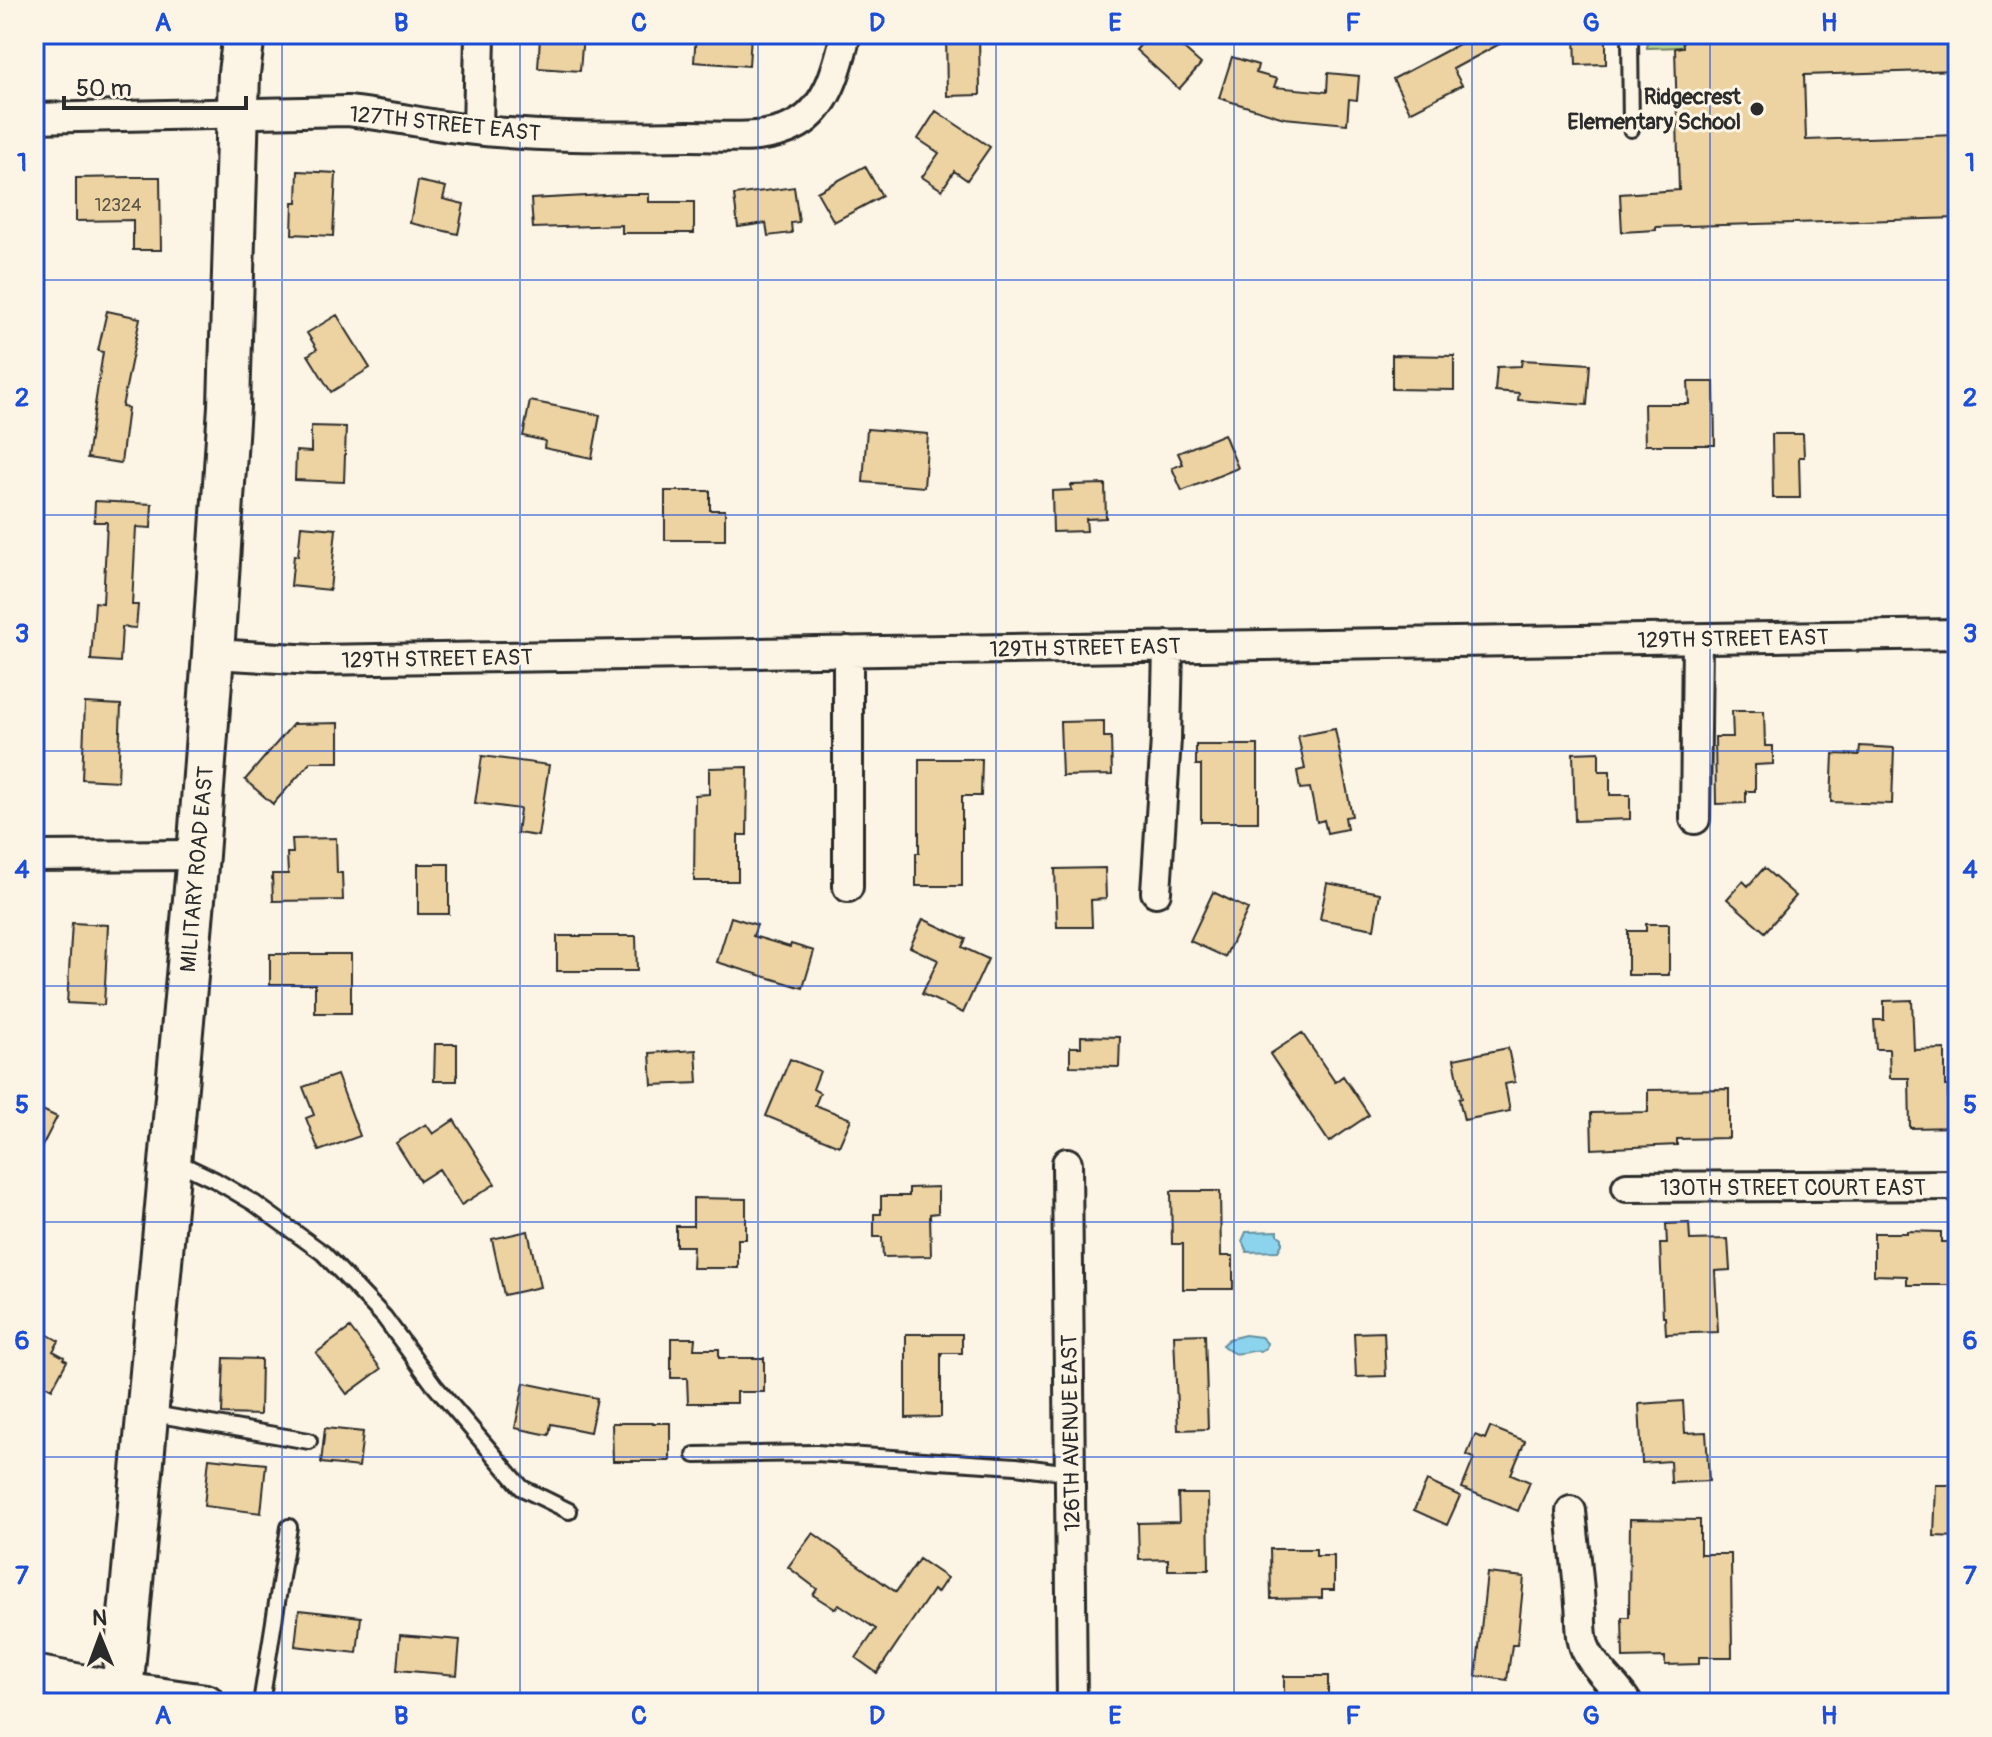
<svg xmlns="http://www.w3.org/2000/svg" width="1992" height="1737" font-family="Pangolin,sans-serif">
<rect width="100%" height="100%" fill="#fcf5e5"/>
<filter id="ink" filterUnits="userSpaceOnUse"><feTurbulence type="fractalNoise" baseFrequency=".0125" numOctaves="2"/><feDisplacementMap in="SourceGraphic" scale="16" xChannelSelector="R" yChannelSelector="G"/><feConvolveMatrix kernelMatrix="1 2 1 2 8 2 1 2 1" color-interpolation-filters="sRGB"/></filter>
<g filter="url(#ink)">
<path fill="#b7d690" stroke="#71805e" stroke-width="2" d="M 1646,34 L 1682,34 L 1683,47 L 1647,48 Z"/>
<path fill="#8cd4ee" stroke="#6590a0" stroke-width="2" d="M 1278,1231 L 1278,1235 L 1282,1238 L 1282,1244 L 1278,1251 L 1247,1252 L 1242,1241 L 1246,1232 Z
M 1245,1335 L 1261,1337 L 1267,1343 L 1266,1348 C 1255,1354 1265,1349 1253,1351 C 1236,1354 1236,1357 1222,1345 L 1229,1339 Z"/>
<path fill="#edd3a2" stroke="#2b2b2b" stroke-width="2" d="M 551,34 L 583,34 L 580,71 L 538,68 L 540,38 L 551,38 Z
M 696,34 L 751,34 L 749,66 L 694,62 Z
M 946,34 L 979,34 L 980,95 L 947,96 Z
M 1150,34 L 1167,34 L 1201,64 L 1179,89 L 1136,50 Z
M 1456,34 L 1518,34 L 1453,69 L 1462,85 L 1410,112 L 1393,79 L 1461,43 Z
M 1575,34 L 1606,34 L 1606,64 L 1576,65 Z
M 1682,34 L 1958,34 L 1958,70 L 1804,75 L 1806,140 L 1958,135 L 1958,218 L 1656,227 L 1656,230 L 1622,232 L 1620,194 L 1679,190 L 1675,48 L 1683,47 Z
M 1232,57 L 1258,65 L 1256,73 L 1277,79 L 1274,87 L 1327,92 L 1328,73 L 1359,76 L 1357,100 L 1349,99 L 1347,124 L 1284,118 L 1219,98 Z
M 936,111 L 990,147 L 967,180 L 954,171 L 942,190 L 922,177 L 939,153 L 918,139 Z
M 865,166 L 882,196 L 834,222 L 817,192 Z
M 298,171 L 336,173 L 333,236 L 292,234 L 293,202 L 297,202 Z
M 132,177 L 160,177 L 161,250 L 133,250 L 133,220 L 76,221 L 76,178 Z
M 418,181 L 446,187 L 443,199 L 464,204 L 458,234 L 410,223 Z
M 794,187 L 799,222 L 791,223 L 792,233 L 768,236 L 766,223 L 738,227 L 734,195 Z
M 624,194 L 649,194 L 649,202 L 694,202 L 694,233 L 622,233 L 622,225 L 533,228 L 531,199 Z
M 107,311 L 140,318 L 122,407 L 128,408 L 121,463 L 87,458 L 103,352 L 98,351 Z
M 337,315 L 370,368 L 331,392 L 308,355 L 317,349 L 307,333 Z
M 1392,355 L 1454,356 L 1454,390 L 1392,389 Z
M 1522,360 L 1590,364 L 1587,405 L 1518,400 L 1519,393 L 1495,391 L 1497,367 L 1521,366 Z
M 1688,382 L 1714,382 L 1715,445 L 1645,445 L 1644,404 L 1689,404 Z
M 530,401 L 600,415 L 592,458 L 544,448 L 545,441 L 523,436 Z
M 311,426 L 346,427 L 344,482 L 295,480 L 296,451 L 311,452 Z
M 867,429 L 928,434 L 924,487 L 863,482 Z
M 1224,434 L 1238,468 L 1182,491 L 1172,468 L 1183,464 L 1178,453 Z
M 1772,434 L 1803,434 L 1804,457 L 1799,457 L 1800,498 L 1773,498 Z
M 1105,484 L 1106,518 L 1086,519 L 1087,531 L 1053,532 L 1052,491 L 1072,490 L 1071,485 Z
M 665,491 L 710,491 L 710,510 L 725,510 L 725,540 L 665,540 Z
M 95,501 L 152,504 L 151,528 L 136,527 L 132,605 L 138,605 L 136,628 L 122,627 L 120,662 L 91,660 L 95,602 L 103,603 L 107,522 L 94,522 Z
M 301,526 L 336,529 L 330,590 L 291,586 L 294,555 L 298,556 Z
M 85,703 L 121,705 L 118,781 L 82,779 Z
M 1732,711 L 1764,711 L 1765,746 L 1773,746 L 1773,764 L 1755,765 L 1755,791 L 1746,791 L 1746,803 L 1716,804 L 1715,737 L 1733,737 Z
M 1104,721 L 1104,737 L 1111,737 L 1112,775 L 1062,776 L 1060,722 Z
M 339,723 L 339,762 L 311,762 L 273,804 L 245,780 L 293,724 Z
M 1335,729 L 1352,816 L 1345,817 L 1347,829 L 1327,833 L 1324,820 L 1317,822 L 1310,788 L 1300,789 L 1297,771 L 1305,769 L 1298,736 Z
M 1196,745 L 1258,745 L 1258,822 L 1201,822 L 1201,765 L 1196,765 Z
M 1860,746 L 1894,748 L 1892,804 L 1831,802 L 1833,754 L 1859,755 Z
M 1599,752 L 1599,771 L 1610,771 L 1610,795 L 1630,795 L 1630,819 L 1575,821 L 1573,753 Z
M 482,756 L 549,765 L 538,836 L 517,833 L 520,809 L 475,803 Z
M 919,759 L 982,759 L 981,796 L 962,796 L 962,886 L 916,886 L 916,853 L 919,853 Z
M 748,767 L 747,835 L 738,835 L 738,881 L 694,881 L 695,795 L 709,794 L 709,768 Z
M 336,838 L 337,873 L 342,873 L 343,900 L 273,901 L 272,874 L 288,874 L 287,853 L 293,853 L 292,839 Z
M 418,864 L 449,864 L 449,914 L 418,914 Z
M 1105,868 L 1106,899 L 1091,900 L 1092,927 L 1057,927 L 1055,869 Z
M 1764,868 L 1796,896 L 1765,932 L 1727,899 L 1743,881 L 1748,886 Z
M 1327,883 L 1380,893 L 1374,929 L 1320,919 Z
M 1213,892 L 1248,909 L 1225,957 L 1190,941 Z
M 731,917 L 757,925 L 753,936 L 790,947 L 791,944 L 814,951 L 803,988 L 717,962 Z
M 923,919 L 966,939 L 962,947 L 988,959 L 963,1013 L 922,994 L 938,960 L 910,947 Z
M 72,923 L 108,925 L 104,1005 L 67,1003 Z
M 1646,924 L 1669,924 L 1669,975 L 1628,975 L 1628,931 L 1646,931 Z
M 557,936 L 636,936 L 637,971 L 557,971 Z
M 270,954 L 351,954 L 351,1013 L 315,1013 L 315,984 L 270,984 Z
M 1912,1000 L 1914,1050 L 1945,1049 L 1945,1086 L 1948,1086 L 1948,1097 L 1958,1097 L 1958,1127 L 1910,1128 L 1909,1078 L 1890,1078 L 1889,1049 L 1876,1049 L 1874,1020 L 1884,1020 L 1884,1001 Z
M 1302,1033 L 1335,1082 L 1343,1076 L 1369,1115 L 1329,1142 L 1270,1054 Z
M 1081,1036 L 1120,1037 L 1119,1067 L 1070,1066 L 1070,1047 L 1081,1047 Z
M 435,1044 L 457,1044 L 457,1081 L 434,1081 Z
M 1508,1048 L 1515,1082 L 1505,1084 L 1510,1111 L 1464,1120 L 1459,1099 L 1462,1098 L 1454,1059 Z
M 696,1050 L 698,1083 L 652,1085 L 650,1053 Z
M 790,1059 L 820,1071 L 813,1089 L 820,1093 L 815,1105 L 851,1119 L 839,1146 L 766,1116 Z
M 337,1075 L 360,1136 L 319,1151 L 306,1118 L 314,1115 L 303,1087 Z
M 1729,1089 L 1729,1138 L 1677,1139 L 1677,1145 L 1592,1149 L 1591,1113 L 1648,1112 L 1648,1090 Z
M 34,1106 L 57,1117 L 34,1162 Z
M 454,1120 L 495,1184 L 461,1205 L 439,1169 L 420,1181 L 396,1143 L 426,1124 L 433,1134 Z
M 938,1187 L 938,1213 L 930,1214 L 931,1256 L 883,1257 L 882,1237 L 874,1237 L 874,1214 L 881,1214 L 881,1196 L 909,1196 L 909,1188 Z
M 1171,1191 L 1220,1191 L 1221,1256 L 1233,1256 L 1233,1289 L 1183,1289 L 1183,1244 L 1172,1244 Z
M 693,1198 L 746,1199 L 746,1239 L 738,1239 L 738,1268 L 692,1268 L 693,1246 L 676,1246 L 676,1226 L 693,1226 Z
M 1689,1223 L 1690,1240 L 1728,1239 L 1730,1270 L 1715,1271 L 1718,1332 L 1666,1334 L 1665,1317 L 1663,1317 L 1660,1244 L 1667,1244 L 1666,1224 Z
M 528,1231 L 540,1287 L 504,1295 L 492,1239 Z
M 1907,1231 L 1941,1232 L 1941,1242 L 1958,1242 L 1958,1285 L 1907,1285 L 1907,1276 L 1874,1275 L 1874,1233 L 1907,1233 Z
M 34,1327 L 59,1341 L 53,1351 L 64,1357 L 63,1359 L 67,1361 L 52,1389 L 37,1381 L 34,1387 Z
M 350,1328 L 381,1369 L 347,1394 L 316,1353 Z
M 1384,1332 L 1386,1376 L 1356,1377 L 1354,1333 Z
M 906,1334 L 962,1334 L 962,1353 L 941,1353 L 941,1417 L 906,1418 Z
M 1205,1334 L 1208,1429 L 1178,1430 L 1174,1335 Z
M 671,1338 L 695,1338 L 694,1349 L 719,1349 L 719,1358 L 764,1358 L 764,1392 L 737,1392 L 737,1403 L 688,1403 L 687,1378 L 671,1378 Z
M 224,1358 L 261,1359 L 260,1415 L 222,1414 Z
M 524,1383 L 597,1398 L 590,1432 L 551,1424 L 549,1435 L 515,1428 Z
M 1683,1401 L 1685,1433 L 1706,1432 L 1709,1481 L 1671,1483 L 1670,1461 L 1642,1463 L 1639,1404 Z
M 612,1423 L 670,1423 L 670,1461 L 613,1461 Z
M 1490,1427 L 1525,1441 L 1511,1474 L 1530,1482 L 1518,1511 L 1462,1488 L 1474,1458 L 1467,1455 L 1475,1435 L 1485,1439 Z
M 325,1428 L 363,1432 L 359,1467 L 321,1463 Z
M 209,1458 L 266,1464 L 261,1513 L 204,1506 Z
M 1427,1481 L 1460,1496 L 1447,1525 L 1414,1510 Z
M 1936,1485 L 1958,1485 L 1958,1537 L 1934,1536 Z
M 1178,1494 L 1208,1494 L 1209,1570 L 1168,1570 L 1168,1559 L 1139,1560 L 1138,1523 L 1179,1522 Z
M 1630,1519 L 1700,1520 L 1700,1554 L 1731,1554 L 1732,1657 L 1699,1657 L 1699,1664 L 1665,1665 L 1665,1657 L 1623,1658 L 1622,1617 L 1629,1617 Z
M 813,1533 L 896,1592 L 919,1559 L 947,1578 L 937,1593 L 933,1590 L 877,1673 L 856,1658 L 876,1629 L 839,1604 L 835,1609 L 813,1595 L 817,1589 L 788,1567 Z
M 1270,1549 L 1316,1549 L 1316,1556 L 1334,1556 L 1334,1590 L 1322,1590 L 1322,1598 L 1271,1599 Z
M 1487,1573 L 1524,1577 L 1517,1645 L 1512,1645 L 1507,1680 L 1476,1676 Z
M 299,1610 L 361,1617 L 357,1653 L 295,1646 Z
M 400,1635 L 460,1640 L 457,1675 L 397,1670 Z
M 1284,1676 L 1328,1676 L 1328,1703 L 1284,1703 Z"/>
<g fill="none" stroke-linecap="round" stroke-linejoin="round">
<defs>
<path id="service" d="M 1630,34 L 1631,129
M 175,1161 L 215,1180 L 254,1203 L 323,1253 L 384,1317 L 434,1385 L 522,1488 L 569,1511
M 148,1413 L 309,1441
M 695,1455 L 816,1453 L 1016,1466 L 1070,1473
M 261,1703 L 289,1527"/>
<path id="minor" d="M 34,118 L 348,111 C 385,115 421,123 457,128 C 534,138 613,137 690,136 C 725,136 767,142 798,124 C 829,106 838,66 846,34
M 478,130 L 480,34
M 213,654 L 314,660 L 1958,634
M 1695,819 L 1697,639
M 34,856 L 198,855
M 848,887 L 848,651
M 1156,892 L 1166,739 L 1168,646
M 1067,1163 L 1072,1703
M 1627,1187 L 1958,1185
M 1571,1511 C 1574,1542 1578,1573 1580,1605 C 1582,1621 1579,1639 1588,1654 C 1598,1672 1616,1685 1627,1703"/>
<path id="tertiary" d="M 34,1674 L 122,1691 L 206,1703"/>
<path id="secondary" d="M 121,1703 L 198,855 L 213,654 L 229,406 L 239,73 L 244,34"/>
</defs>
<use href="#service" stroke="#2b2b2b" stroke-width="20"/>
<use href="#minor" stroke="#2b2b2b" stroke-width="34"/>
<use href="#tertiary" stroke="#2b2b2b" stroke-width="42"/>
<use href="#secondary" stroke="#2b2b2b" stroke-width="46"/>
<use href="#service" stroke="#fcf5e5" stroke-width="14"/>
<use href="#minor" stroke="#fcf5e5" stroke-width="28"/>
<use href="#tertiary" stroke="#fcf5e5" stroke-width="36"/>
<use href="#secondary" stroke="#fcf5e5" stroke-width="40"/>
</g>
</g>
<path fill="none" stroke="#1d4ed8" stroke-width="2" stroke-opacity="0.55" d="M 282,34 L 282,1703M 520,34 L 520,1703M 758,34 L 758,1703M 996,34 L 996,1703M 1234,34 L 1234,1703M 1472,34 L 1472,1703M 1710,34 L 1710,1703M 34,280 L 1958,280M 34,515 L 1958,515M 34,751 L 1958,751M 34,986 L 1958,986M 34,1222 L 1958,1222M 34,1457 L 1958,1457"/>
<circle fill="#2b2b2b" stroke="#fcf5e5" stroke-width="3" cx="1757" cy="109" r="8"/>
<g text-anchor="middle" stroke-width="6" stroke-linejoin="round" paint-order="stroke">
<g font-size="18" fill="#5c5549">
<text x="118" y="211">12324</text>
</g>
<g font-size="22" font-weight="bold" fill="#2b2b2b" stroke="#fcf5e5" text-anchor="end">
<text x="1741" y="104">Ridgecrest<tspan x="1741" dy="25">Elementary School</tspan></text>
</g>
<g font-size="22" fill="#2b2b2b" stroke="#fcf5e5">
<text transform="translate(445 123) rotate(6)" y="8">127TH STREET EAST</text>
<text transform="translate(1733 638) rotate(-1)" y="8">129TH STREET EAST</text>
<text transform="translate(1085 647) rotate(-1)" y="8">129TH STREET EAST</text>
<text transform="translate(437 658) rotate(-1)" y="8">129TH STREET EAST</text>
<text transform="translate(196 869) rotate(-85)" y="8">MILITARY ROAD EAST</text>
<text x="1793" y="1195">130TH STREET COURT EAST</text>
<text transform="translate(1070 1433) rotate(-91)" y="8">126TH AVENUE EAST</text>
</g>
</g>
<rect width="1992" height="1737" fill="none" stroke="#fcf5e5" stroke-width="88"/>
<g transform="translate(100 1637) rotate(359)" stroke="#fcf5e5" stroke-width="6" paint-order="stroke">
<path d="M0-6L14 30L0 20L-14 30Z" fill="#2b2b2b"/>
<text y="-12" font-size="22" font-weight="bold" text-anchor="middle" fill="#2b2b2b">N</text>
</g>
<path d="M64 96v12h182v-12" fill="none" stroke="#2b2b2b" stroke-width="4"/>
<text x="76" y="96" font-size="24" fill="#2b2b2b" stroke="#fcf5e5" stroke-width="6" paint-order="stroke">50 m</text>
<rect x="44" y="44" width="1904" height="1649" fill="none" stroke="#1d4ed8" stroke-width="3"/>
<g font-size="26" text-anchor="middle" font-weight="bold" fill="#1d4ed8">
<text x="163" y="31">A</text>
<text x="401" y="31">B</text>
<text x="639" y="31">C</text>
<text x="877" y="31">D</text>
<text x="1115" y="31">E</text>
<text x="1353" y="31">F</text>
<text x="1591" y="31">G</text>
<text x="1829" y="31">H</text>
<text x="22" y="171">1</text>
<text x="1970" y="171">1</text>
<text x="22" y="406">2</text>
<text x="1970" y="406">2</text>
<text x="22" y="642">3</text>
<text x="1970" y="642">3</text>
<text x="22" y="878">4</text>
<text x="1970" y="878">4</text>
<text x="22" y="1113">5</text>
<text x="1970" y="1113">5</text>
<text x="22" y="1349">6</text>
<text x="1970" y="1349">6</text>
<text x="22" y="1584">7</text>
<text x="1970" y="1584">7</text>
<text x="163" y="1724">A</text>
<text x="401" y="1724">B</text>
<text x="639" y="1724">C</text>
<text x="877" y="1724">D</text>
<text x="1115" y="1724">E</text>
<text x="1353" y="1724">F</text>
<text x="1591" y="1724">G</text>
<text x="1829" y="1724">H</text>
</g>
</svg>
